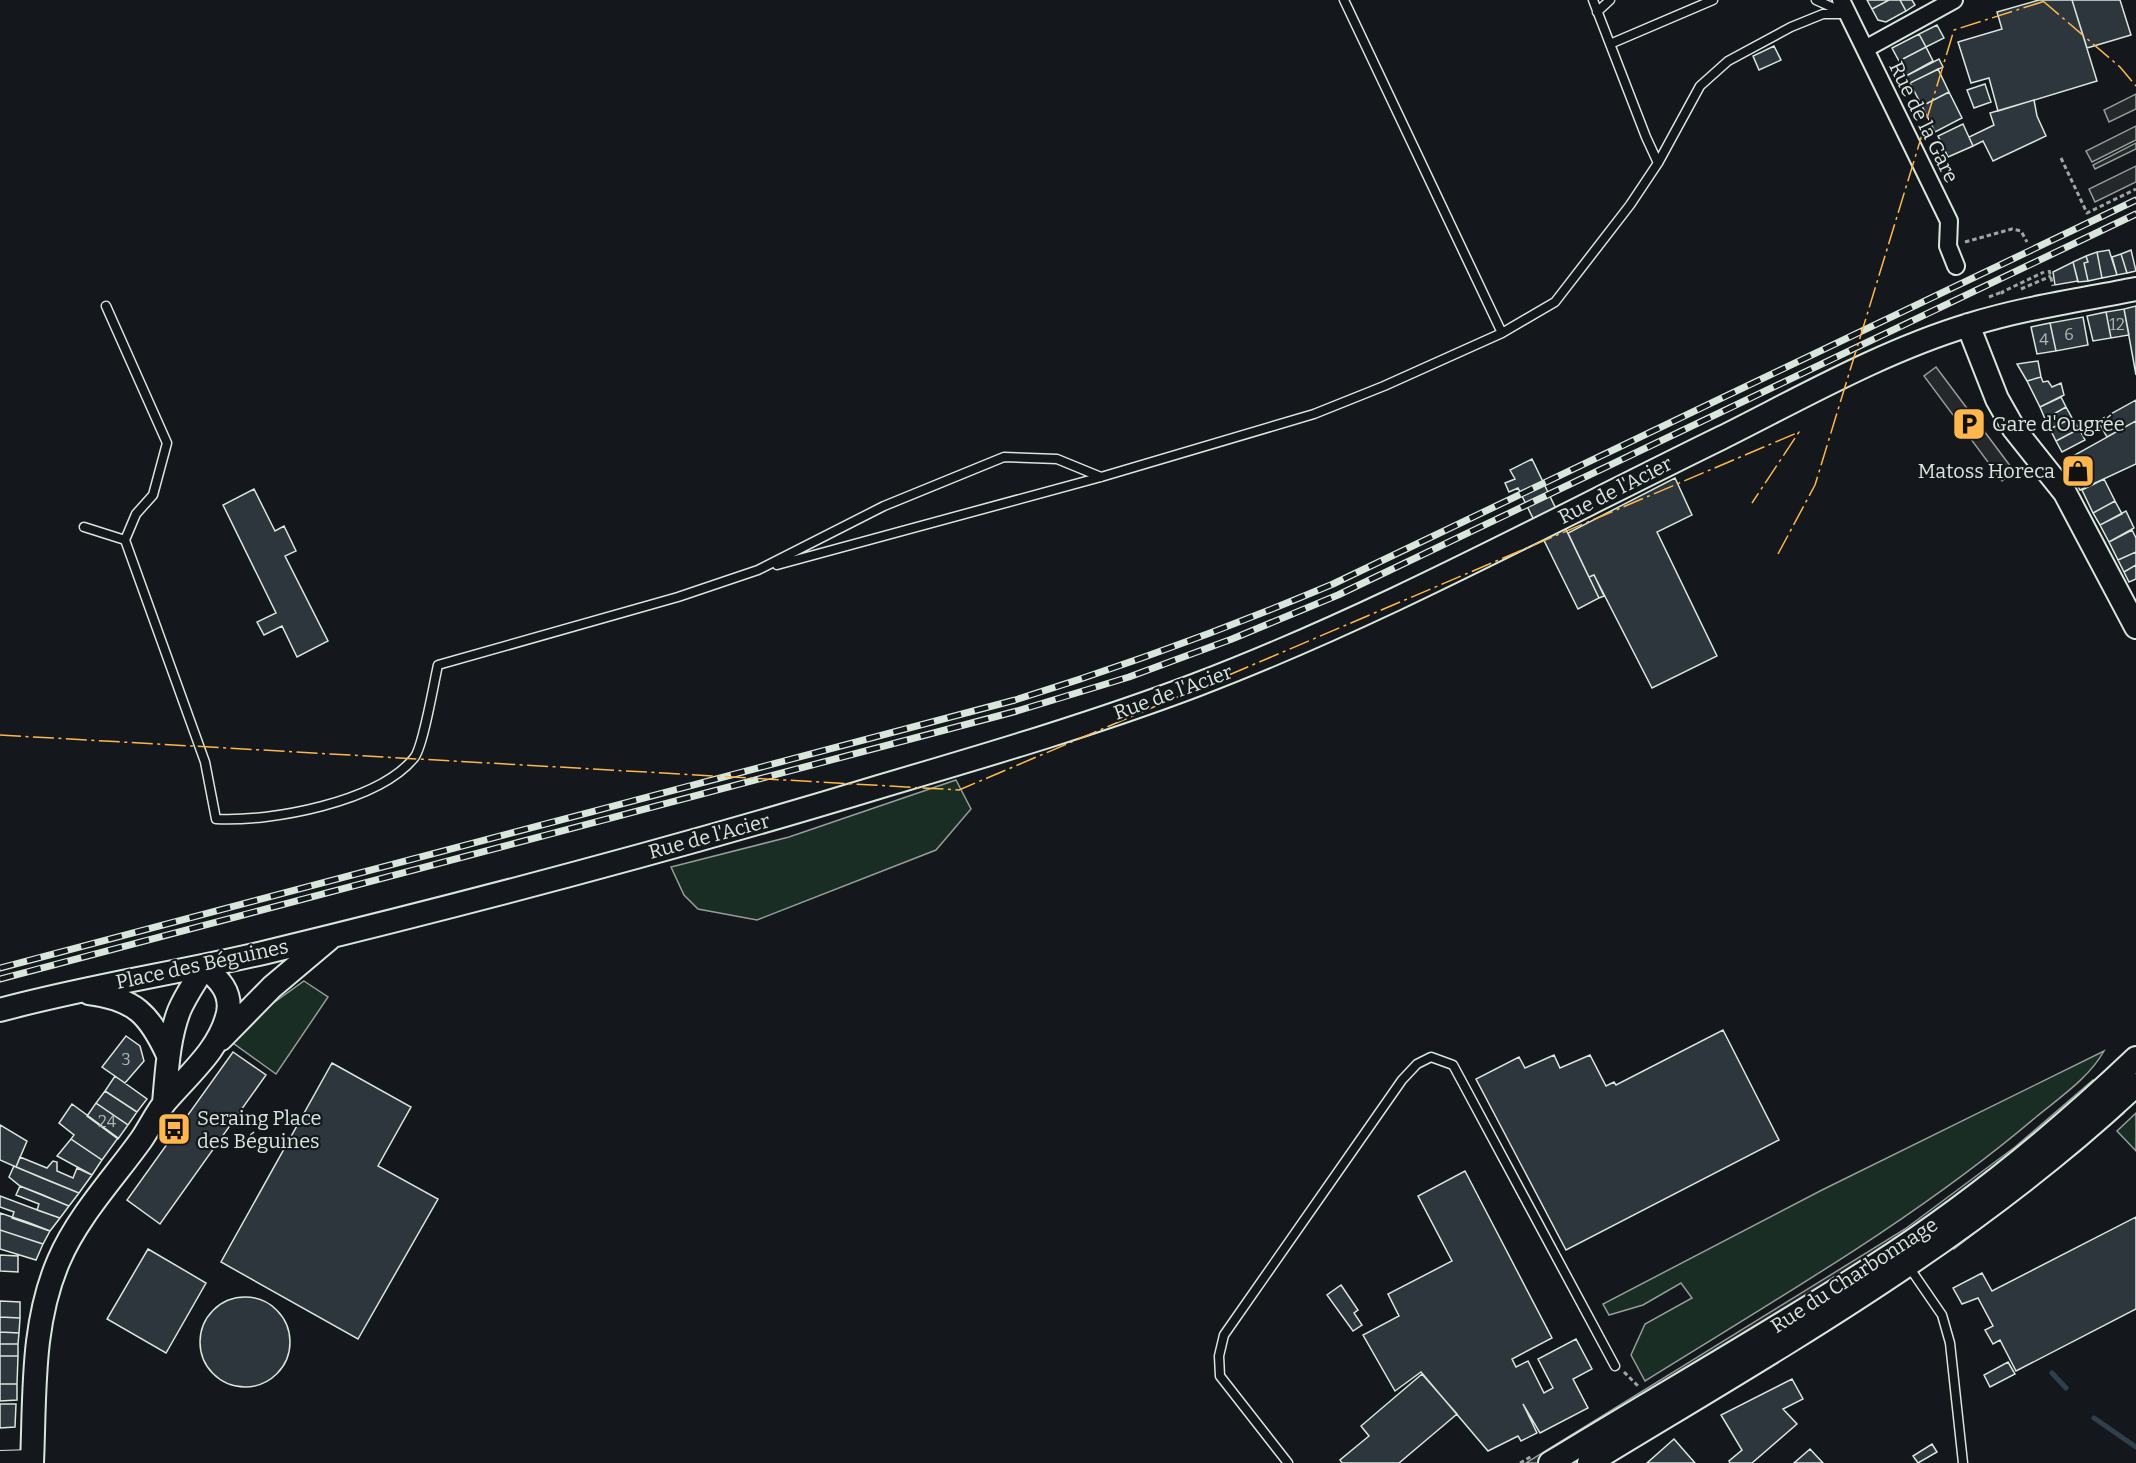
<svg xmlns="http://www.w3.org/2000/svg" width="2136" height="1463" font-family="Bitter,serif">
<rect width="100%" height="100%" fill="#14181c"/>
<path fill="#1a2d24" stroke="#939e99" stroke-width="1.5" d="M 956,780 L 971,809 L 936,850 L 757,920 L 698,909 L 684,895 L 671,867 L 789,837 Z
M 304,981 L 328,997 L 276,1074 L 233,1043 L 258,1014 Z
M 2104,1051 C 2089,1078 2059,1098 2036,1117 C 1916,1219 1778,1298 1645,1381 L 1631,1355 L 1645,1324 L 1692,1298 L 1681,1283 L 1643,1305 L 1609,1315 L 1603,1304 L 1822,1190 Z
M 2136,1113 L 2136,1151 L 2117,1131 Z"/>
<path fill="#24282b" stroke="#939e99" stroke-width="1.5" d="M 2136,94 L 2136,109 L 2109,122 L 2104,110 Z
M 2136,126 L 2136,140 L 2092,162 L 2086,151 Z
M 2136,143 L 2136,149 L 2095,169 L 2093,165 Z
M 2136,166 L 2136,182 L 2095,202 L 2089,189 Z
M 1936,367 L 2014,471 L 2002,481 L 1924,376 Z
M 2093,1080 L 2098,1085 L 1983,1181 L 1834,1283 L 1538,1463 L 1526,1463 L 1905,1229 L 2015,1147 Z
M 2119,1108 L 2124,1113 L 2079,1152 L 1954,1249 L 1950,1244 Z"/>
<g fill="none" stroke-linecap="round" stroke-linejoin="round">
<path stroke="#2f3f4d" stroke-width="5" d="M 2052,1373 L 2066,1388
M 2094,1418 L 2136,1447"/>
</g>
<path fill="#2c363c" stroke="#d8e6dc" stroke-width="1.5" d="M 1867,0 L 1889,0 L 1872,9 Z
M 1889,0 L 1900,0 L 1906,11 L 1886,22 L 1878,20 L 1872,9 Z
M 1900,0 L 1912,0 L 1915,5 L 1906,11 Z
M 2039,0 L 2072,0 L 2097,81 L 1998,111 L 1989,78 L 1971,83 L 1958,42 L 2002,29 L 1997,12 Z
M 2072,0 L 2120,0 L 2131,35 L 2087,48 Z
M 1937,25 L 1944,38 L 1926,47 L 1919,34 Z
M 1919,34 L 1926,47 L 1899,61 L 1892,48 Z
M 1774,46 L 1781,60 L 1759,70 L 1753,56 Z
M 1926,47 L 1933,61 L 1906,76 L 1899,61 Z
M 1939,59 L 1943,67 L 1910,83 L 1906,76 Z
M 1938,69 L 1949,92 L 1922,106 L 1910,83 Z
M 1985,84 L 1991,102 L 1974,108 L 1967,90 Z
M 1949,92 L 1962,118 L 1935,132 L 1922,106 Z
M 2034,100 L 2037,116 L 2046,136 L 1993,161 L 1983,141 L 1973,146 L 1969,137 L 1994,125 L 1990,113 Z
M 1963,124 L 1973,146 L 1948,157 L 1938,136 Z
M 2109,250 L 2117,275 L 2102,278 L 2097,252 Z
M 2131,250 L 2136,271 L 2127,273 L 2121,254 Z
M 2097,252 L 2102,278 L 2088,281 L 2084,263 L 2088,262 L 2086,256 Z
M 2121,254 L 2127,273 L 2117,275 L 2112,257 Z
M 2086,256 L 2088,262 L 2084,263 L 2088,281 L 2078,282 L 2073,262 Z
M 2073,262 L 2078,281 L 2055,285 L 2053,272 Z
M 2136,306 L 2136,375 L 2124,309 Z
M 2124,309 L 2129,335 L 2111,338 L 2106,312 Z
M 2106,312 L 2111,338 L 2093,341 L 2087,316 Z
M 2083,317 L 2088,345 L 2056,351 L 2050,323 Z
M 2050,323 L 2056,351 L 2037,354 L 2031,327 Z
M 2038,361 L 2041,377 L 2027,381 L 2017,364 Z
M 2041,377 L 2043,382 L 2048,381 L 2052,387 L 2061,383 L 2064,395 L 2040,407 L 2027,381 Z
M 2061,397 L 2066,407 L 2045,419 L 2040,407 Z
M 2136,400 L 2136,421 L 2107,437 L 2098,421 Z
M 2066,407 L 2072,418 L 2050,429 L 2045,419 Z
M 2072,418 L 2079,429 L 2056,441 L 2050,429 Z
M 2136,421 L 2136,464 L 2080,490 L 2064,461 Z
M 2079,429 L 2085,440 L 2062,452 L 2056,441 Z
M 1532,459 L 1599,598 L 1578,609 L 1518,488 L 1509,492 L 1505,483 L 1515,479 L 1510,470 Z
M 1675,478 L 1692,515 L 1657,532 L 1717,656 L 1652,688 L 1594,575 L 1589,577 L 1568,533 Z
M 2104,479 L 2115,501 L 2093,513 L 2082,490 Z
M 254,489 L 275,531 L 284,526 L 296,551 L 285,556 L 328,641 L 297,657 L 282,626 L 264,635 L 257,622 L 276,613 L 223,505 Z
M 2115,501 L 2122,514 L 2100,525 L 2093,513 Z
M 2126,511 L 2134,528 L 2109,542 L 2100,525 Z
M 2132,530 L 2136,538 L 2136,552 L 2118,560 L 2109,542 Z
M 2136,552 L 2136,565 L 2124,572 L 2118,560 Z
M 2136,565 L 2136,579 L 2129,582 L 2124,572 Z
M 1594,575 L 1604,596 L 1599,598 L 1589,577 Z
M 1723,1030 L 1779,1140 L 1566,1250 L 1476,1079 L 1519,1057 L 1525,1068 L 1554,1055 L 1560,1068 L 1590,1055 L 1606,1086 L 1614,1082 L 1616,1085 Z
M 126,1036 L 140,1046 L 144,1061 L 125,1083 L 102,1067 Z
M 233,1052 L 266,1075 L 160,1224 L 127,1200 Z
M 332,1063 L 411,1107 L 378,1166 L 438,1199 L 358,1339 L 221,1262 Z
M 115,1076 L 147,1099 L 137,1112 L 105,1091 Z
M 105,1091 L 137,1112 L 128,1125 L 96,1103 Z
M 96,1103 L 128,1125 L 118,1139 L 87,1116 Z
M 72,1104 L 118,1138 L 102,1160 L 71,1139 L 74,1135 L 59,1123 Z
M 0,1125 L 27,1141 L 16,1167 L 0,1160 Z
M 71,1139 L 102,1160 L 92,1175 L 57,1156 Z
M 20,1157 L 47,1168 L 53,1161 L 57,1162 L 57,1171 L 73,1178 L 77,1168 L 92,1175 L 79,1193 L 16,1167 Z
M 14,1166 L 42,1178 L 79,1193 L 69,1206 L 20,1186 L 9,1177 Z
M 1465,1171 L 1552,1338 L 1512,1359 L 1516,1367 L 1528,1361 L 1544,1393 L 1553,1388 L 1538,1359 L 1576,1339 L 1592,1369 L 1573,1379 L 1588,1408 L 1540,1433 L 1523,1404 L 1537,1433 L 1521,1441 L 1518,1436 L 1488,1451 L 1421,1372 L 1395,1391 L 1363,1335 L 1399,1316 L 1388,1294 L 1452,1261 L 1418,1196 Z
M 20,1186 L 43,1195 L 69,1206 L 60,1218 L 37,1210 L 39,1204 L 16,1195 Z
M 0,1196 L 32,1208 L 60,1218 L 50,1231 L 12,1218 L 14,1212 L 0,1207 Z
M 0,1213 L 27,1222 L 50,1231 L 43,1244 L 0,1230 Z
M 2136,1217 L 2136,1309 L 2016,1371 L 2000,1340 L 1993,1344 L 1985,1330 L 1993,1326 L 1978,1298 L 1962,1304 L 1953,1288 L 1982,1273 L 1992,1291 Z
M 0,1230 L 43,1244 L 36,1260 L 0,1249 Z
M 148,1249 L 206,1283 L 166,1353 L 107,1319 Z
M 0,1255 L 18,1256 L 18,1272 L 0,1271 Z
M 1341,1285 L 1358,1310 L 1354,1313 L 1362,1325 L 1353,1331 L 1327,1295 Z
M200 1342a45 45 0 1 1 90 0a45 45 0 1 1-90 0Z
M 0,1301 L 20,1302 L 20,1318 L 0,1317 Z
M 0,1317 L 20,1318 L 19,1333 L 0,1332 Z
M 0,1332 L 19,1333 L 18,1344 L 0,1344 Z
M 0,1344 L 18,1344 L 18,1356 L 0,1356 Z
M 0,1356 L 18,1356 L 17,1384 L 0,1384 Z
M 2008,1362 L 2015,1374 L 1990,1387 L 1984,1375 Z
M 1422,1374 L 1457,1414 L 1399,1463 L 1342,1463 L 1340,1460 L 1369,1436 L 1361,1426 Z
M 1792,1379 L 1803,1399 L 1783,1409 L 1797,1424 L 1752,1463 L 1730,1463 L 1729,1461 L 1742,1450 L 1721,1415 Z
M 0,1384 L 17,1384 L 17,1400 L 0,1401 Z
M 0,1404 L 16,1404 L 15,1427 L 0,1428 Z
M 1674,1439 L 1695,1463 L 1647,1463 Z
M 1932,1444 L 1937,1452 L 1918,1463 L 1913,1456 Z
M 1810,1449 L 1823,1463 L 1794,1463 Z"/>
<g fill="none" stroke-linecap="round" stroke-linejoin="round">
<defs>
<path id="service" d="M 1344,0 L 1502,333
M 1593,0 L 1646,137 L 1658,163
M 1816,0 L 1845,13
M 1597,12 L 1610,0
M 1610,44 L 1713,0
M 106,306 L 167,443 L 153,495 L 136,514 L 125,540 L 205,762 L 216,819 C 271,822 378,802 414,758 C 423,748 434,682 438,665 L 678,597 L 758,570 L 884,506 L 1004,457 L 1057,459 L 1101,477
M 84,527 L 125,540
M 777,565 L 1101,477 L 1314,414 L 1384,386 L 1502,333 L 1555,302 L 1630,205 L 1658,163 L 1700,86 L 1728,61 L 1791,27 L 1823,14 L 1847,14
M 1909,1267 L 1942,1315 L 1950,1343 L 1963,1463
M 1288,1463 L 1220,1376 L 1219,1356 L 1224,1335 L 1402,1080 L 1417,1064 L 1431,1057 L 1453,1065 L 1615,1366"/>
<path id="minor" d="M 1841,0 L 1949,221 L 1948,246 L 1956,266
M 1865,49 L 1954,0"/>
<path id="tertiary" d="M 0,1461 L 32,1460"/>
<path id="secondary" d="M 1968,325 L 1997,399 L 2014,429 L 2065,493 L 2136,627
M 89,993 C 135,999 149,1014 168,1055
M 0,1010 C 88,986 178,973 267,952 C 473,902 679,848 882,786 C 987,755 1093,724 1196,685 C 1377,616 1547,523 1721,438 C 1801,398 1883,351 1969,325 C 2023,308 2081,300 2136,289
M 221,1039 L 272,987 L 329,939
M 164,1103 C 167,1072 168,1040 179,1011 C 185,996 196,981 204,967
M 32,1463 C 35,1395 31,1324 59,1260 C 78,1216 113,1179 141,1140 C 150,1127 156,1113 166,1101 C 189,1074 220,1049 228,1013 C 232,992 219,979 204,967
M 1550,1463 C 1658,1397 1767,1335 1873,1267 C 1967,1207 2055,1135 2136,1058
M 1589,1463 C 1781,1346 1971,1240 2136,1085"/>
</defs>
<use href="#service" stroke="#d8e6dc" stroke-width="11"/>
<use href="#minor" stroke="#d8e6dc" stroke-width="20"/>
<use href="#tertiary" stroke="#d8e6dc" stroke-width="22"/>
<use href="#secondary" stroke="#d8e6dc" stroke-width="26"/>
<path stroke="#9da8a2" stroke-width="3" stroke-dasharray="4.5 3" stroke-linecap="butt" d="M 2061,158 L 2087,213 L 2136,189
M 1965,242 L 2012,229 L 2021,231 L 2027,242
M 2049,270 L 2053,286
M 2021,289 L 2051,276
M 2003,294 L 2002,292 L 2044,272
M 1989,297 L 2002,292
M 1624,1372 L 1638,1386
M 1520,1463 L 1532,1456"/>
<use href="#service" stroke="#14181c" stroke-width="8"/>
<use href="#minor" stroke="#14181c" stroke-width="16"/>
<use href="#tertiary" stroke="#14181c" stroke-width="20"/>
<use href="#secondary" stroke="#14181c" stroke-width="22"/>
<defs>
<path id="rail" d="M 0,968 L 1015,700 C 1124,666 1228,628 1333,584 L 2136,200
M 0,979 L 1017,711 L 1129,677 L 1232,639 L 1338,595 L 2136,214"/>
</defs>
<use href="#rail" stroke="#d8e6dc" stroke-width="7"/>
<use href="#rail" stroke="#14181c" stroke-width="4.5" stroke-dasharray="14" stroke-linecap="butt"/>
<path stroke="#ffb74d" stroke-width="1.5" stroke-dasharray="21 4.5 3 4.5" stroke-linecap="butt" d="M 2043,1 L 2120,67 L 2136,86
M 1778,554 L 1815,485 L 1954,30 L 2048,0
M 0,735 L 959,790 L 1799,432 L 1752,503"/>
</g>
<defs>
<symbol id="parking-square" viewBox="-11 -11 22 22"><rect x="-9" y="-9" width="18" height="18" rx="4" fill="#ffb74d" stroke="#14181c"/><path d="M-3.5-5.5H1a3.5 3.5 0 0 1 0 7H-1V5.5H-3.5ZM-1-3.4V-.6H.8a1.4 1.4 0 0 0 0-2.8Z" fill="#111"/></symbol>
<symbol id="shop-square" viewBox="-11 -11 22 22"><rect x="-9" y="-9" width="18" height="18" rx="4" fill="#ffb74d" stroke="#14181c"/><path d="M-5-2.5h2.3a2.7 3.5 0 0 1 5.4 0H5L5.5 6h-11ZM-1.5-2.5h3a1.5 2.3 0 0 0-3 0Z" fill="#111"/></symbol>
<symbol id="bus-square" viewBox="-11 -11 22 22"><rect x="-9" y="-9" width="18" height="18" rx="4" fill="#ffb74d" stroke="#14181c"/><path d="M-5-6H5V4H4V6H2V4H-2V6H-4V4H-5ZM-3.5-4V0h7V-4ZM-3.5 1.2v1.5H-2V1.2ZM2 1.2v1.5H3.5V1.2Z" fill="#111"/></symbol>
</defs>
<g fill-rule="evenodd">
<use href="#parking-square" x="1950" y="405" width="38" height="38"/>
<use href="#shop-square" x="2059" y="452" width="38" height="38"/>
<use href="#bus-square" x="155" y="1110" width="38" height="38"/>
</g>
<g text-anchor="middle" stroke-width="4.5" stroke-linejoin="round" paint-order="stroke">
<g font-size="16" fill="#adbab4">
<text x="2117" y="330">12</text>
<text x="2069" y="340">6</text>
<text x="2044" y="345">4</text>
<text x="126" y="1065">3</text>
<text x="107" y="1127">24</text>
</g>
<g font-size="20" fill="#d8e6dc" stroke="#14181c">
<text transform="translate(1924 122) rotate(64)" y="7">Rue de la Gare</text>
<text transform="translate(1615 490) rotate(-27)" y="7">Rue de l'Acier</text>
<text transform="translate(1173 692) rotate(-20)" y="7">Rue de l'Acier</text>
<text transform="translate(709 836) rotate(-15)" y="7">Rue de l'Acier</text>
<text transform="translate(202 964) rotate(-12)" y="7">Place des Béguines</text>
<text transform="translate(1854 1275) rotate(-33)" y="7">Rue du Charbonnage</text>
</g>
<g font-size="20" fill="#d8e6dc" stroke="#14181c" text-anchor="start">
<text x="1992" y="431">Gare d'Ougrée</text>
<text x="2055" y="478" text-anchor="end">Matoss Horeca</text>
<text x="197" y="1125">Seraing Place<tspan x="197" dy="23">des Béguines</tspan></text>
</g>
</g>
</svg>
